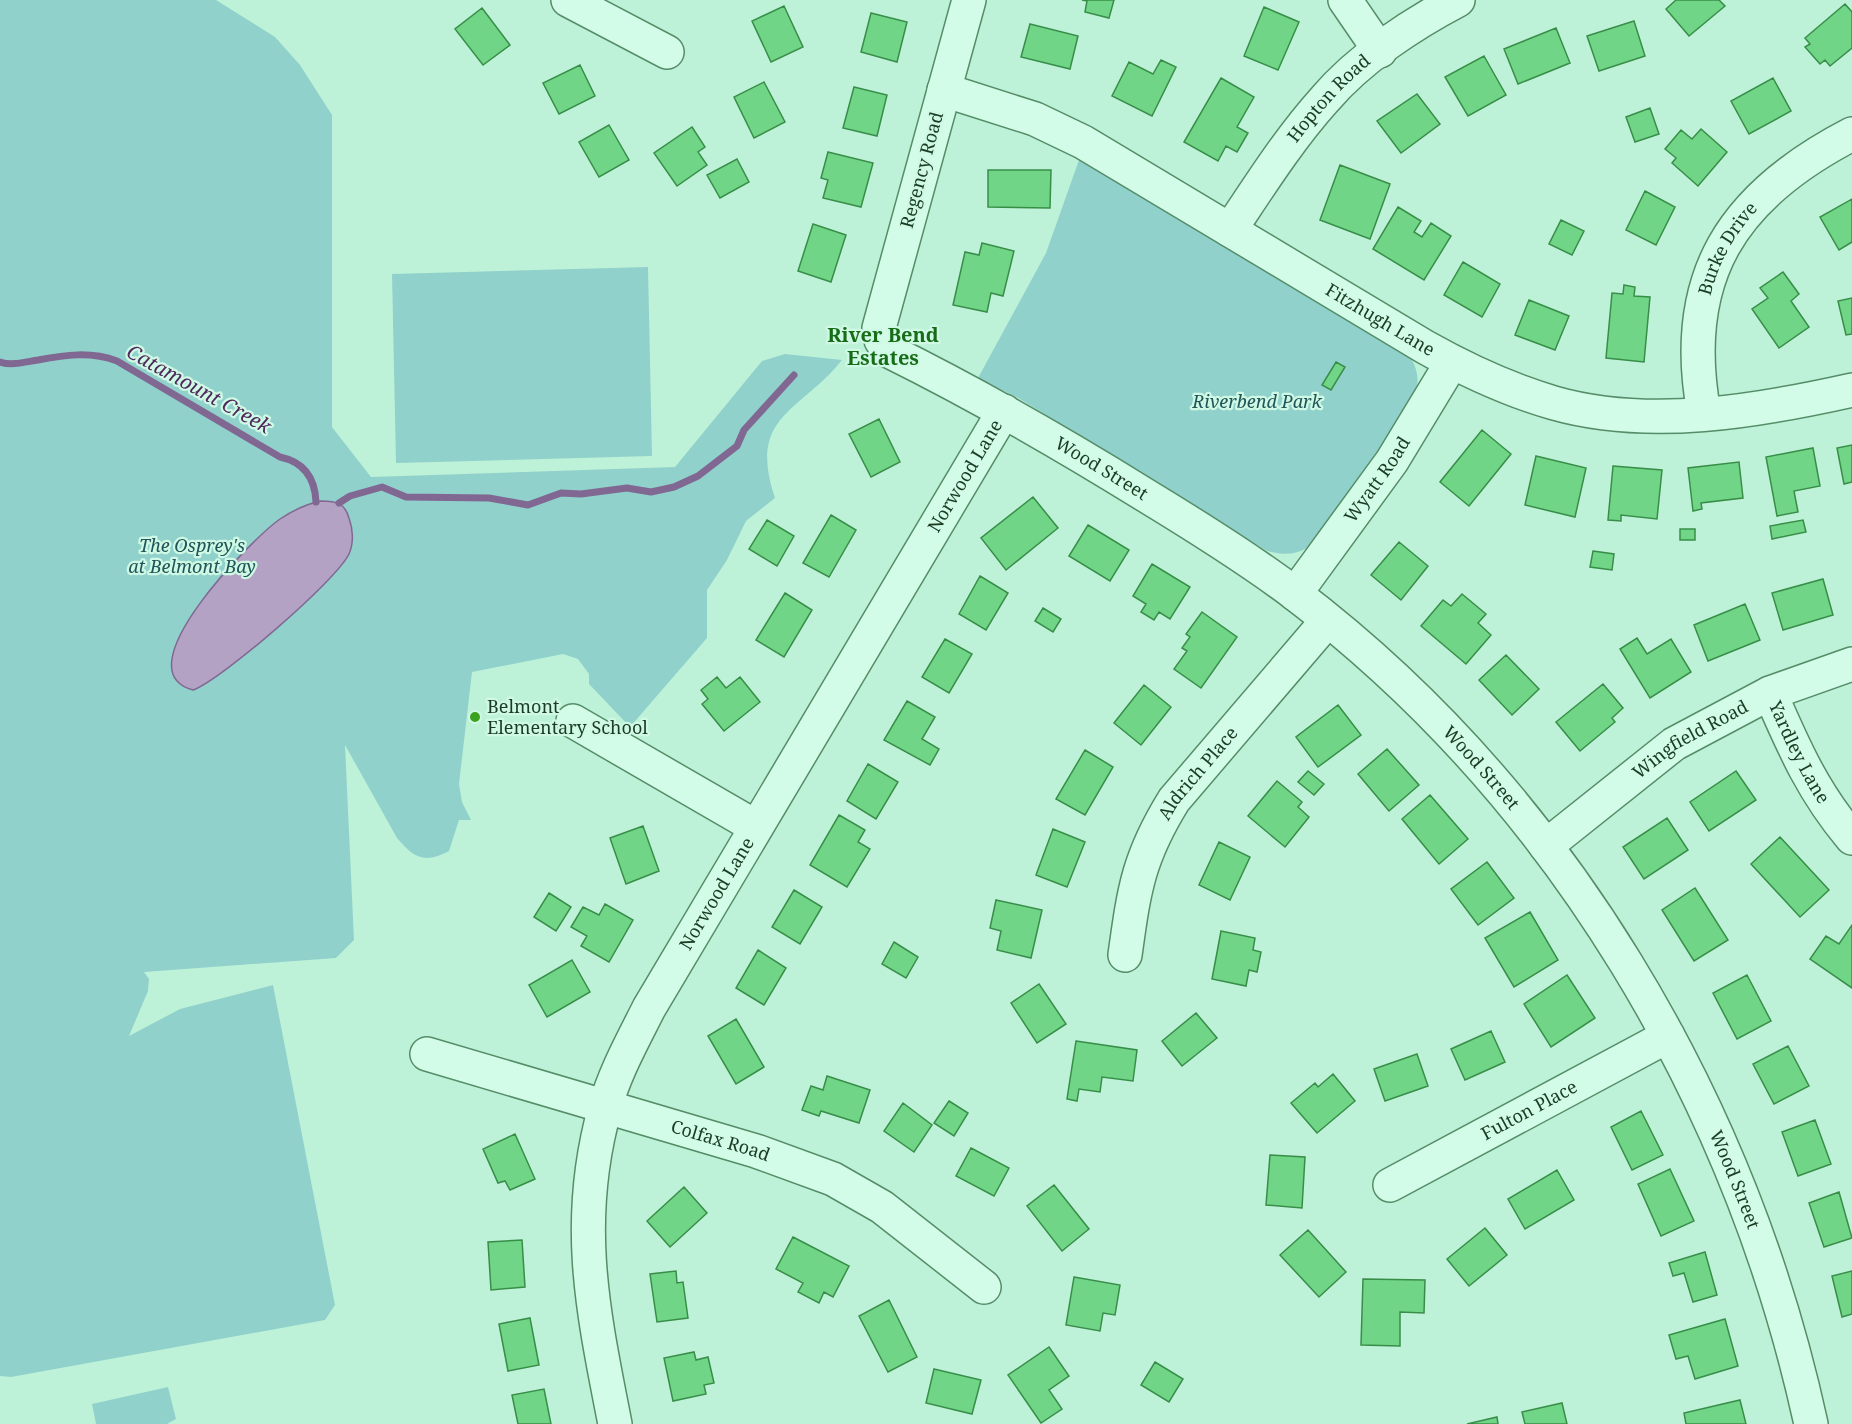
<svg xmlns="http://www.w3.org/2000/svg" width="1852" height="1424" font-family="'Noto Serif',serif">
<rect width="100%" height="100%" fill="#bef2d8"/>
<path fill="#91d1cc" d="M 0,0 L 216,0 L 275,37 L 300,65 L 332,115 L 332,427 L 371,477 L 675,467 L 762,361 L 785,354 L 842,360 C 801,412 747,415 775,498 L 746,521 L 727,560 L 707,590 L 707,638 L 630,727 L 589,684 L 589,674 L 578,659 L 563,654 L 472,672 L 459,784 L 462,802 L 471,820 L 459,820 L 449,851 C 424,864 414,858 397,838 L 345,745 L 354,940 L 336,958 L 144,972 L 149,979 L 148,991 L 129,1036 L 180,1009 L 273,985 L 335,1305 L 325,1320 L 11,1377 L 0,1376 Z
M 1079,160 L 1395,343 C 1418,359 1423,379 1412,405 L 1316,541 C 1301,555 1287,556 1267,551 L 1020,399 L 978,378 L 1046,253 Z
M 648,267 L 652,456 L 396,463 L 392,274 Z
M 168,1387 L 176,1419 L 167,1424 L 96,1424 L 92,1404 Z"/>
<path fill="#b3a2c4" stroke="#806892" stroke-width="1.5" d="M 321,501 C 336,501 345,503 349,518 C 353,529 354,543 349,554 C 336,581 221,680 193,690 C 120,671 254,537 280,519 C 292,511 306,504 321,501 Z"/>
<g fill="none" stroke-linecap="round" stroke-linejoin="round">
<path stroke="#806892" stroke-width="7" d="M 0,362 C 12,366 25,362 38,360 C 65,355 90,351 117,361 L 280,457 C 304,462 315,478 316,502
M 339,503 L 350,496 L 382,487 L 406,497 L 489,498 L 528,505 L 561,493 L 581,494 L 627,488 L 651,492 L 674,487 L 698,476 L 737,446 L 744,430 L 794,375"/>
</g>
<path fill="#70d586" stroke="#388e49" stroke-width="1.5" d="M 1082,0 L 1114,0 L 1109,18 L 1085,12 L 1087,1 Z
M 1676,0 L 1719,0 L 1725,6 L 1689,36 L 1666,9 Z
M 1845,4 L 1852,12 L 1852,48 L 1830,66 L 1825,60 L 1820,64 L 1805,47 L 1810,44 L 1805,38 Z
M 784,6 L 803,47 L 771,62 L 752,21 Z
M 1264,7 L 1299,22 L 1278,70 L 1244,56 Z
M 482,8 L 510,45 L 483,65 L 455,29 Z
M 871,13 L 907,22 L 897,62 L 861,52 Z
M 1634,21 L 1645,56 L 1599,71 L 1587,36 Z
M 1030,24 L 1078,36 L 1070,69 L 1021,57 Z
M 1556,28 L 1570,63 L 1518,84 L 1504,49 Z
M 1484,56 L 1506,95 L 1468,116 L 1445,77 Z
M 1161,60 L 1176,67 L 1152,116 L 1112,96 L 1129,62 L 1153,74 Z
M 580,65 L 595,96 L 559,114 L 543,83 Z
M 1221,78 L 1254,97 L 1237,127 L 1248,133 L 1237,152 L 1226,146 L 1218,161 L 1184,142 Z
M 1773,78 L 1791,111 L 1749,134 L 1731,101 Z
M 764,82 L 785,122 L 754,138 L 734,97 Z
M 854,87 L 887,95 L 877,136 L 843,128 Z
M 1417,94 L 1440,124 L 1401,153 L 1377,121 Z
M 1650,108 L 1659,134 L 1635,142 L 1626,117 Z
M 609,125 L 629,160 L 599,177 L 579,142 Z
M 692,127 L 705,147 L 698,152 L 707,165 L 677,186 L 654,153 Z
M 1701,129 L 1727,152 L 1698,186 L 1672,163 L 1676,158 L 1665,149 L 1681,130 L 1692,139 Z
M 828,152 L 873,163 L 861,207 L 823,198 L 828,180 L 821,178 Z
M 737,159 L 749,182 L 720,198 L 707,175 Z
M 1340,165 L 1390,184 L 1370,239 L 1320,220 Z
M 988,170 L 1051,170 L 1050,208 L 988,207 Z
M 1645,191 L 1675,207 L 1656,245 L 1626,230 Z
M 1852,199 L 1852,242 L 1839,250 L 1820,217 Z
M 1398,207 L 1421,221 L 1414,232 L 1422,237 L 1431,223 L 1451,236 L 1424,280 L 1373,249 Z
M 1561,220 L 1584,231 L 1572,255 L 1549,244 Z
M 813,224 L 846,235 L 831,282 L 798,271 Z
M 982,243 L 1014,251 L 1003,296 L 991,293 L 987,312 L 953,305 L 965,252 L 979,255 Z
M 1463,262 L 1500,284 L 1482,317 L 1444,295 Z
M 1783,272 L 1799,294 L 1791,301 L 1809,327 L 1779,348 L 1752,309 L 1768,298 L 1760,288 Z
M 1624,285 L 1635,287 L 1634,296 L 1650,297 L 1644,362 L 1606,358 L 1612,293 L 1623,294 Z
M 1852,298 L 1852,334 L 1846,335 L 1838,301 Z
M 1529,300 L 1569,316 L 1555,350 L 1515,335 Z
M 1336,362 L 1345,367 L 1331,390 L 1322,385 Z
M 879,419 L 900,462 L 871,477 L 849,434 Z
M 1482,430 L 1511,454 L 1469,506 L 1440,482 Z
M 1852,445 L 1852,482 L 1844,484 L 1837,448 Z
M 1813,448 L 1820,486 L 1794,491 L 1798,512 L 1777,516 L 1766,457 Z
M 1536,456 L 1586,468 L 1575,517 L 1525,505 Z
M 1739,462 L 1743,498 L 1701,503 L 1702,509 L 1693,511 L 1688,468 Z
M 1613,466 L 1662,470 L 1657,519 L 1621,515 L 1621,521 L 1608,520 Z
M 1033,497 L 1058,528 L 1006,570 L 981,538 Z
M 831,515 L 856,530 L 829,577 L 803,563 Z
M 767,520 L 794,536 L 777,566 L 749,549 Z
M 1803,520 L 1806,532 L 1772,539 L 1770,526 Z
M 1088,525 L 1129,550 L 1110,581 L 1069,556 Z
M 1680,529 L 1695,529 L 1695,540 L 1680,540 Z
M 1399,542 L 1428,566 L 1401,600 L 1371,575 Z
M 1593,551 L 1614,554 L 1612,570 L 1590,567 Z
M 1152,564 L 1190,587 L 1170,619 L 1159,612 L 1154,620 L 1141,612 L 1146,604 L 1133,596 Z
M 980,576 L 1008,593 L 986,630 L 959,614 Z
M 1823,579 L 1833,615 L 1783,630 L 1772,593 Z
M 785,593 L 812,610 L 784,657 L 756,640 Z
M 1462,594 L 1486,614 L 1478,623 L 1491,635 L 1466,664 L 1421,626 L 1443,600 L 1451,606 Z
M 1745,604 L 1760,640 L 1708,661 L 1694,625 Z
M 1043,608 L 1061,619 L 1053,632 L 1035,621 Z
M 1202,612 L 1237,637 L 1201,688 L 1174,669 L 1187,651 L 1182,648 L 1190,637 L 1186,634 Z
M 1637,638 L 1647,654 L 1671,639 L 1691,672 L 1650,698 L 1620,649 Z
M 945,639 L 972,654 L 949,693 L 922,677 Z
M 1506,655 L 1539,689 L 1512,715 L 1479,680 Z
M 717,677 L 726,688 L 740,677 L 760,702 L 724,731 L 702,704 L 708,699 L 701,690 Z
M 1603,684 L 1623,708 L 1612,718 L 1615,722 L 1580,751 L 1556,722 Z
M 1144,685 L 1171,707 L 1141,745 L 1114,723 Z
M 907,701 L 935,717 L 922,739 L 939,749 L 930,765 L 884,740 Z
M 1338,705 L 1361,735 L 1318,767 L 1296,737 Z
M 1387,749 L 1419,785 L 1389,811 L 1358,774 Z
M 1085,750 L 1113,767 L 1085,815 L 1056,799 Z
M 868,764 L 898,782 L 876,819 L 847,801 Z
M 1308,771 L 1324,784 L 1314,795 L 1298,782 Z
M 1736,771 L 1756,800 L 1709,831 L 1690,802 Z
M 1277,781 L 1302,802 L 1298,807 L 1309,817 L 1285,847 L 1248,816 Z
M 1430,795 L 1468,839 L 1439,864 L 1402,819 Z
M 839,815 L 865,830 L 858,842 L 870,849 L 847,887 L 810,865 Z
M 1667,818 L 1688,850 L 1644,879 L 1623,847 Z
M 643,826 L 659,871 L 626,884 L 610,838 Z
M 1053,829 L 1085,842 L 1067,887 L 1036,875 Z
M 1780,837 L 1829,890 L 1800,917 L 1751,864 Z
M 1219,842 L 1250,857 L 1230,900 L 1199,885 Z
M 1487,862 L 1514,898 L 1478,925 L 1451,889 Z
M 1695,888 L 1728,940 L 1694,961 L 1662,910 Z
M 794,890 L 822,907 L 800,944 L 772,927 Z
M 549,893 L 571,907 L 556,931 L 534,917 Z
M 996,900 L 1042,910 L 1031,958 L 997,950 L 1001,931 L 990,928 Z
M 605,904 L 633,920 L 609,962 L 581,946 L 587,936 L 571,927 L 583,907 L 599,915 Z
M 1530,912 L 1558,960 L 1514,987 L 1485,938 Z
M 1852,925 L 1852,988 L 1810,959 L 1826,936 L 1839,944 Z
M 1221,931 L 1255,938 L 1253,950 L 1261,952 L 1257,972 L 1249,970 L 1246,986 L 1212,979 Z
M 894,942 L 918,957 L 906,978 L 882,964 Z
M 758,950 L 786,968 L 764,1005 L 736,988 Z
M 572,960 L 590,992 L 547,1017 L 529,985 Z
M 1567,975 L 1595,1018 L 1551,1047 L 1524,1004 Z
M 1747,975 L 1771,1021 L 1737,1039 L 1713,993 Z
M 1039,984 L 1066,1024 L 1037,1043 L 1011,1003 Z
M 1196,1013 L 1217,1038 L 1182,1066 L 1162,1041 Z
M 736,1019 L 764,1067 L 736,1084 L 708,1036 Z
M 1491,1031 L 1505,1062 L 1465,1080 L 1451,1049 Z
M 1076,1041 L 1137,1050 L 1133,1081 L 1102,1077 L 1100,1092 L 1079,1089 L 1077,1101 L 1067,1099 Z
M 1788,1046 L 1809,1086 L 1774,1104 L 1753,1064 Z
M 1417,1054 L 1428,1086 L 1385,1101 L 1374,1069 Z
M 1333,1074 L 1355,1101 L 1317,1133 L 1291,1103 L 1315,1083 L 1318,1087 Z
M 827,1076 L 870,1090 L 859,1123 L 821,1111 L 819,1116 L 802,1110 L 811,1086 L 823,1090 Z
M 949,1101 L 968,1113 L 954,1136 L 934,1123 Z
M 903,1103 L 932,1125 L 914,1152 L 884,1131 Z
M 1641,1111 L 1663,1155 L 1632,1170 L 1611,1127 Z
M 1815,1120 L 1831,1164 L 1798,1176 L 1782,1132 Z
M 515,1134 L 535,1179 L 510,1190 L 505,1181 L 498,1183 L 483,1149 Z
M 971,1148 L 1009,1168 L 994,1196 L 956,1176 Z
M 1270,1155 L 1305,1157 L 1302,1208 L 1266,1205 Z
M 1670,1169 L 1694,1221 L 1661,1236 L 1638,1184 Z
M 1557,1170 L 1574,1200 L 1525,1229 L 1508,1199 Z
M 1054,1185 L 1089,1229 L 1062,1251 L 1027,1206 Z
M 684,1187 L 707,1213 L 670,1247 L 647,1221 Z
M 1839,1192 L 1852,1238 L 1824,1247 L 1809,1203 Z
M 1485,1228 L 1507,1255 L 1469,1286 L 1447,1259 Z
M 1308,1230 L 1346,1272 L 1319,1297 L 1280,1255 Z
M 793,1237 L 849,1266 L 833,1297 L 824,1292 L 819,1303 L 798,1292 L 803,1283 L 776,1269 Z
M 522,1240 L 525,1287 L 491,1290 L 488,1242 Z
M 1705,1252 L 1717,1295 L 1693,1302 L 1684,1273 L 1673,1276 L 1669,1263 Z
M 676,1271 L 677,1283 L 683,1282 L 688,1318 L 657,1322 L 650,1274 Z
M 1852,1271 L 1852,1314 L 1842,1317 L 1832,1276 Z
M 1074,1277 L 1120,1285 L 1115,1315 L 1103,1313 L 1100,1331 L 1066,1325 Z
M 1363,1279 L 1425,1280 L 1424,1313 L 1400,1312 L 1400,1346 L 1361,1345 Z
M 889,1300 L 917,1357 L 888,1372 L 859,1316 Z
M 530,1318 L 539,1365 L 508,1371 L 499,1324 Z
M 1725,1319 L 1738,1366 L 1695,1379 L 1688,1356 L 1676,1359 L 1669,1335 Z
M 1049,1347 L 1069,1376 L 1049,1390 L 1062,1409 L 1041,1423 L 1008,1375 Z
M 694,1352 L 696,1360 L 708,1357 L 714,1383 L 704,1385 L 706,1394 L 673,1401 L 664,1358 Z
M 1155,1362 L 1183,1379 L 1169,1402 L 1141,1385 Z
M 934,1369 L 981,1380 L 972,1414 L 926,1403 Z
M 544,1389 L 551,1424 L 518,1424 L 512,1395 Z
M 1740,1400 L 1746,1424 L 1686,1424 L 1684,1413 Z
M 1562,1403 L 1567,1424 L 1525,1424 L 1522,1412 Z
M 1497,1417 L 1498,1424 L 1467,1424 Z"/>
<g fill="none" stroke-linecap="round" stroke-linejoin="round">
<defs>
<g id="minor">
<path d="M 568,0 L 667,52"/>
<path id="s1" d="M 969,0 L 879,328 L 881,340 L 887,350 C 976,394 1061,443 1145,495 C 1196,526 1246,557 1294,593 C 1560,795 1740,1099 1811,1424"/>
<path d="M 1345,0 L 1380,51"/>
<path id="s2" d="M 944,90 L 1035,119 L 1083,142 L 1425,347 C 1466,370 1509,390 1554,403 C 1649,430 1758,411 1852,390"/>
<path id="s3" d="M 1230,230 C 1260,185 1289,139 1325,99 C 1359,59 1412,24 1458,0"/>
<path id="s4" d="M 1704,413 C 1679,277 1732,196 1852,134"/>
<path id="s5" d="M 1295,594 L 1392,461 L 1452,362"/>
<path id="s6" d="M 1770,693 C 1794,748 1813,792 1852,838"/>
<path d="M 573,721 L 756,827"/>
<path id="s7" d="M 1546,846 L 1674,744 L 1770,693 L 1852,664"/>
<path id="s8" d="M 1125,955 C 1134,890 1138,858 1174,800 L 1327,621"/>
<path id="s9" d="M 427,1054 L 756,1151 L 833,1179 L 882,1207 L 984,1287"/>
<path id="s10" d="M 1390,1185 L 1668,1036"/>
<path id="s11" d="M 615,1424 C 593,1312 573,1222 605,1108 C 614,1074 633,1040 649,1008 L 1004,411"/>
</g>
</defs>
<use href="#minor" stroke="#558d68" stroke-width="36"/>
<use href="#minor" stroke="#d2fce7" stroke-width="33"/>
</g>
<circle fill="#3aa21f" stroke="#cff9e4" stroke-width="2" cx="475" cy="717" r="6"/>
<g text-anchor="middle" stroke-width="4.5" stroke-linejoin="round" paint-order="stroke">
<g font-size="18" fill="#1b3b24" stroke="#cff9e4">
<text dy="6" stroke="none"><textPath href="#s3" startOffset="165">Hopton Road</textPath></text>
<text transform="translate(922 170) rotate(-75)" y="6">Regency Road</text>
<text dy="6" stroke="none"><textPath href="#s4" startOffset="171">Burke Drive</textPath></text>
<text dy="6" stroke="none"><textPath href="#s2" startOffset="495">Fitzhugh Lane</textPath></text>
<text dy="6" stroke="none"><textPath href="#s1" startOffset="609">Wood Street</textPath></text>
<text dy="6" stroke="none"><textPath href="#s11" startOffset="1048">Norwood Lane</textPath></text>
<text dy="6" stroke="none"><textPath href="#s5" startOffset="141">Wyatt Road</textPath></text>
<text dy="6" stroke="none"><textPath href="#s7" startOffset="180">Wingfield Road</textPath></text>
<text dy="6" stroke="none"><textPath href="#s6" startOffset="66">Yardley Lane</textPath></text>
<text dy="6" stroke="none"><textPath href="#s1" startOffset="1095">Wood Street</textPath></text>
<text dy="6" stroke="none"><textPath href="#s8" startOffset="200">Aldrich Place</textPath></text>
<text dy="6" stroke="none"><textPath href="#s11" startOffset="562">Norwood Lane</textPath></text>
<text dy="6" stroke="none"><textPath href="#s10" startOffset="158">Fulton Place</textPath></text>
<text dy="6" stroke="none"><textPath href="#s9" startOffset="306">Colfax Road</textPath></text>
<text dy="6" stroke="none"><textPath href="#s1" startOffset="1581">Wood Street</textPath></text>
</g>
<g font-size="18" font-style="italic" fill="#205659" stroke="#cff9e4">
<text x="1257" y="408">Riverbend Park</text>
<text x="192" y="552">The Osprey's<tspan x="192" dy="21">at Belmont Bay</tspan></text>
</g>
<g font-size="18" fill="#1b3b24" stroke="#cff9e4" text-anchor="start">
<text x="487" y="713">Belmont<tspan x="487" dy="21">Elementary School</tspan></text>
</g>
<g font-size="20" font-weight="bold" fill="#166c17" stroke="#cff9e4">
<text x="883" y="342">River Bend<tspan x="883" dy="23">Estates</tspan></text>
</g>
<g font-size="20" font-style="italic" fill="#4f295c" stroke="#cff9e4">
<text transform="translate(199 389) rotate(29)" y="7">Catamount Creek</text>
</g>
</g>
</svg>
